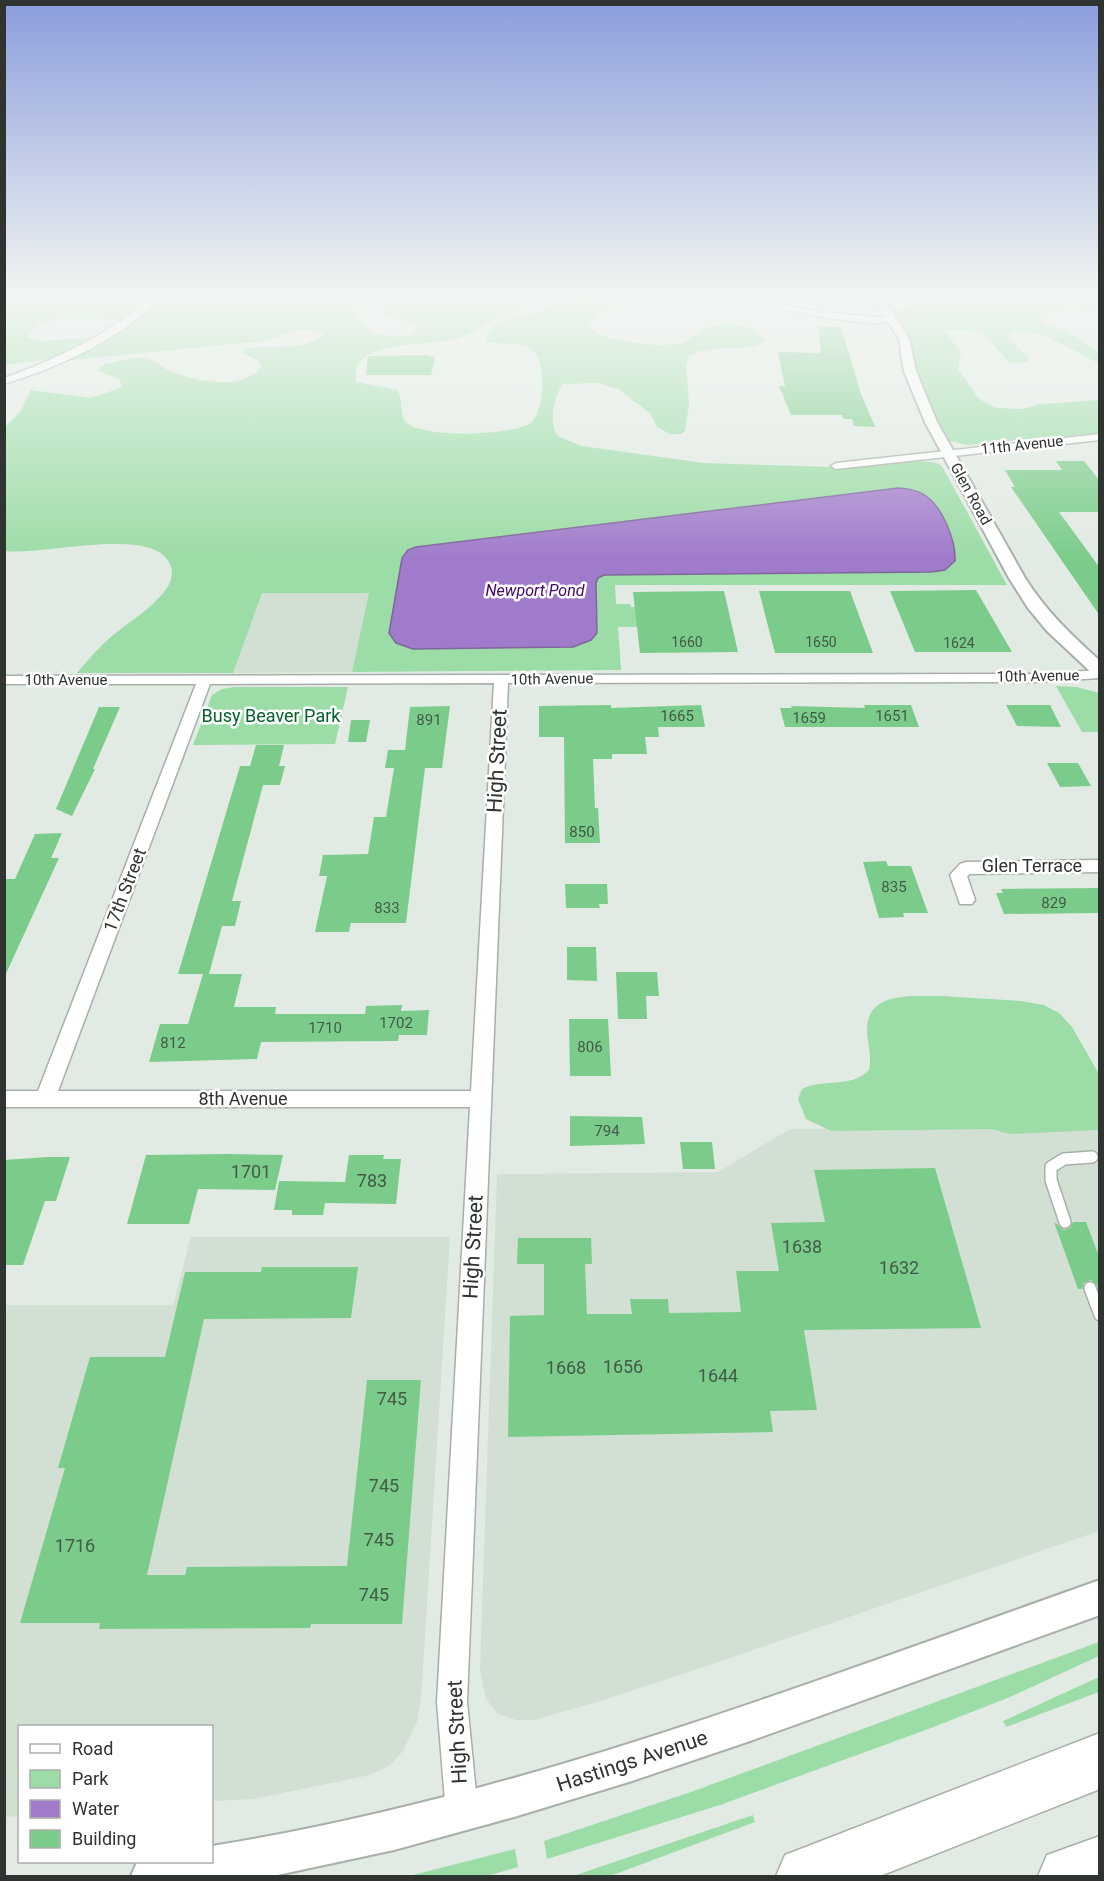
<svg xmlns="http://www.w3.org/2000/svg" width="1104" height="1881" font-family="Roboto,sans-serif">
<rect width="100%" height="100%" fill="#e2ebe3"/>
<path fill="#d1e0d3" d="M 385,525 L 352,672 L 213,673 L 264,540 Z
M 1099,1125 L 1099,1531 L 701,1668 L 597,1702 L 534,1720 L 516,1720 L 498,1714 L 486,1699 L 480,1669 L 497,1174 L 718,1172 L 790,1129 Z
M 191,1237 L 450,1237 L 421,1700 L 417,1722 L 403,1751 L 389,1766 L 370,1775 L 254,1799 L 212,1801 L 212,1726 L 20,1726 L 19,1816 L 5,1817 L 5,1305 L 173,1305 Z"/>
<path fill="#9cdca7" d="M 4,295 L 98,295 L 97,302 L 112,303 L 122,302 L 131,295 L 153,295 L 123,321 C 99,319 40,310 27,337 L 42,341 L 94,337 L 50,359 L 5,365 Z
M 218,295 L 358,295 C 351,333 382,340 412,335 L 419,327 C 402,315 377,323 375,295 L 556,295 L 551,300 C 532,307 512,312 495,320 C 481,326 472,334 458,338 C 428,346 396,341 368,355 C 358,360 353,372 357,382 L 397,390 C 404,399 399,412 405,421 C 419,439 513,436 530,423 C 541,415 543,391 542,379 C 541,370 541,356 532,350 C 520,341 501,346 487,341 L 486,335 C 495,322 512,318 526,314 C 576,297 624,295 677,295 L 676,300 L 671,302 C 650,306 597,301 588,326 C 601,342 663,348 682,343 C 689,340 694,333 701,330 C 717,323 757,322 765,340 C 754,354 710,343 689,356 L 686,366 L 689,404 L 685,431 L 682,434 L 670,434 L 657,427 L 650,413 L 618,389 L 597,383 L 563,384 C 554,396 548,425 558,436 L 582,446 L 704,463 L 831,467 L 835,470 C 856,468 928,454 942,466 L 1007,585 L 615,585 L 616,604 L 630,604 L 631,607 L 635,607 L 638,627 L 618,627 L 621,670 L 352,672 L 369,593 L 262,593 L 233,673 L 77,673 C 88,660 99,647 112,636 C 130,621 153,608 167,588 C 172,580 174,571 169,562 C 150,526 40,556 5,551 L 4,428 L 20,412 L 31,390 L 91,398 L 120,388 L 122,385 L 119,379 L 99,371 L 100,367 L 105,364 C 118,362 134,356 147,358 C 155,360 161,366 168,370 C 192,381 242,392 261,367 L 258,360 L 242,353 L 244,349 C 266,344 308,353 324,333 L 302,329 L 263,341 L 60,361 L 137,320 L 157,303 L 193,303 Z
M 934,295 L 1002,297 L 1099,295 L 1099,309 L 1060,308 L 1039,319 L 1045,323 L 1069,332 L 1099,352 L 1099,363 C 1078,355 1028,318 1007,336 L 1028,357 L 1029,362 L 1010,363 L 980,330 L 945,331 L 961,353 L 958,369 L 979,399 L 997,408 L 1022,409 L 1041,404 L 1099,400 L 1099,433 L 967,445 L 950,441 L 937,419 L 917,372 L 910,337 L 893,310 L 937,302 Z
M 1056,686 L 1077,687 L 1099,693 L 1099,732 L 1082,732 Z
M 235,687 L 348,687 L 335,744 L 193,745 L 212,695 L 222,689 Z
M 941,996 L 1021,1001 L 1044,1005 L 1059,1013 L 1072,1027 L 1099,1074 L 1099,1130 L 1010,1134 L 991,1129 L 831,1131 L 806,1119 L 798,1099 L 802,1089 C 823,1078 851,1089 869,1070 C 872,1057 868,1045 867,1032 C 866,990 912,997 941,996 Z
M 1099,1642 L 1099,1656 L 1010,1697 L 931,1728 L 720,1805 L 547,1859 L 544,1841 L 691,1792 Z
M 1099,1677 L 1099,1692 L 1006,1727 L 1003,1721 Z
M 753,1815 L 755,1822 L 610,1876 L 573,1876 Z
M 515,1849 L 518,1867 L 487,1876 L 409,1876 Z"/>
<path fill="#a17bcb" stroke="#7f669d" stroke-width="1.5" d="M 898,488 C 908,489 918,490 926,496 C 943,508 956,541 955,561 L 945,570 L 931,572 L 604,575 L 598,578 L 596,583 L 597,633 L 591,640 L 573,647 L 413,649 L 396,643 L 389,633 L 402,558 L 408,550 L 416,547 Z"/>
<path fill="#7bcc8b" d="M 818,326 L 841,327 L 861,394 L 875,427 L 854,426 L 852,419 L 844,419 L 842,415 L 791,415 L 779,386 L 785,386 L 778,352 L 821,353 Z
M 425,355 L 435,357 L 431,375 L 366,375 L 368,356 Z
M 1056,461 L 1084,461 L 1100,481 L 1100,512 L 1059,512 L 1100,568 L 1100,616 L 1011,487 L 1015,487 L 1005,470 L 1062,470 Z
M 976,590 L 1012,652 L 915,652 L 890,591 Z
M 724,591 L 738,652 L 640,653 L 633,592 Z
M 759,591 L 850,591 L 873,653 L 775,653 Z
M 611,705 L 611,708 L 701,705 L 705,727 L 658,727 L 659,737 L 645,737 L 647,754 L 612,754 L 612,759 L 593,759 L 595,808 L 598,808 L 600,843 L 565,843 L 564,737 L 539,737 L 539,706 Z
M 864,705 L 911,705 L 919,727 L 785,727 L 780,708 L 792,708 L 791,706 L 865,708 Z
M 1006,705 L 1050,705 L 1061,727 L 1017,726 Z
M 450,706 L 442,768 L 425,768 L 406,923 L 351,923 L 349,932 L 315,932 L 327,876 L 319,876 L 323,855 L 368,854 L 374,817 L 386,817 L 394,768 L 385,768 L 388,750 L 405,750 L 410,707 Z
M 99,707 L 120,707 L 93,769 L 95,769 L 72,816 L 56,809 Z
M 351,720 L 370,720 L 366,742 L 348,742 Z
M 256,745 L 284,745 L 279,766 L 285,766 L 280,785 L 263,785 L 232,901 L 241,901 L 235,926 L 222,926 L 209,974 L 242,974 L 234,1007 L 276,1007 L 275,1014 L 365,1014 L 366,1006 L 402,1005 L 401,1011 L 429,1010 L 427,1035 L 399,1035 L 398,1041 L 261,1042 L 257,1059 L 149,1062 L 160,1024 L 188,1024 L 203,974 L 178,974 L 240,766 L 250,766 Z
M 1047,763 L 1078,763 L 1091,786 L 1060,787 Z
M 62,833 L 51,858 L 59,858 L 4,978 L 4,879 L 15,879 L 35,834 Z
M 886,861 L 888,866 L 911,866 L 928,913 L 903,913 L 904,917 L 879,918 L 863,862 Z
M 565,884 L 607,884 L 608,904 L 599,904 L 600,908 L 566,908 Z
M 1100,888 L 1100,913 L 1004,914 L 996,893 L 1003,893 L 1001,889 Z
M 567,947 L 596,947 L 597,981 L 567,980 Z
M 616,972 L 657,972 L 659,996 L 646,996 L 647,1019 L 618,1019 Z
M 569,1019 L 608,1019 L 611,1076 L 570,1076 Z
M 570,1116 L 642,1117 L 645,1144 L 570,1146 Z
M 680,1142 L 712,1142 L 715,1169 L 683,1169 Z
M 227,1154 L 283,1155 L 275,1190 L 198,1189 L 189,1224 L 127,1224 L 146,1155 Z
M 349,1155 L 384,1155 L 383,1159 L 401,1159 L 396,1204 L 325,1203 L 323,1215 L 292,1215 L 292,1210 L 274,1210 L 279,1181 L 345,1182 Z
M 48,1157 L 70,1157 L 56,1201 L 45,1201 L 23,1265 L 4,1265 L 4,1160 Z
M 935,1168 L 981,1328 L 804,1330 L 817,1410 L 770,1411 L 773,1432 L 508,1437 L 510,1316 L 544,1315 L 544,1264 L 517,1264 L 518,1238 L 591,1238 L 592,1264 L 585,1264 L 587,1314 L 632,1314 L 630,1299 L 668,1299 L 669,1313 L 741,1312 L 736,1271 L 779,1271 L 771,1223 L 825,1222 L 814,1170 Z
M 1054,1222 L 1064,1230 L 1070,1228 L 1073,1222 L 1086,1222 L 1100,1259 L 1100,1288 L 1091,1280 L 1084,1283 L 1082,1289 L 1078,1289 Z
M 262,1267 L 358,1267 L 351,1318 L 204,1319 L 147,1575 L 185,1575 L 187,1567 L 347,1566 L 367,1380 L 421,1380 L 402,1624 L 311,1624 L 310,1628 L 99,1629 L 100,1623 L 20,1623 L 65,1468 L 58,1468 L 90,1357 L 165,1357 L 185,1272 L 261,1272 Z"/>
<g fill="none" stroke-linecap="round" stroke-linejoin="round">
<defs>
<path id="service" d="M 1065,1222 L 1051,1180 L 1051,1167 L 1064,1159 L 1092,1157
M 1090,1288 L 1100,1315"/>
<path id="minor" d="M 154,295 L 163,295 C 123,338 60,367 4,384 L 4,378 C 59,358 110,334 154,295 Z
M 744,295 C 763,295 781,304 799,308 C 830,314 862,316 893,318 L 897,320 C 880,331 763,308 744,295 Z
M 1100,434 L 1100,440 L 836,469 L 831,466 L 836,463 Z
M 1100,670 L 1100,678 L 1037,682 L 508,683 L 467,1702 L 478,1813 L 473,1824 L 462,1829 L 451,1824 L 446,1813 L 437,1702 L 470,1107 L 4,1107 L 4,1091 L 38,1091 L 196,684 L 4,684 L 4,676 L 1037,674 ZM 494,683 L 471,1091 L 58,1091 L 210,684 Z
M 1100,860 L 1100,872 L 970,874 L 967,876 L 975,900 L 972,904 L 960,904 L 950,875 L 960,864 L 966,862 Z"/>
<path id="tertiary" d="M 872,295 L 882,295 L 909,339 L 916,371 L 937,422 L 1025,578 C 1046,611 1071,635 1100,661 L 1100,676 L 1094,675 L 1047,631 L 1028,608 L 1009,578 L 925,422 L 904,371 L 899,339 Z
M 1100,1580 L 1100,1615 L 750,1741 L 632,1781 L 514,1817 L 394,1850 L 273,1876 L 131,1876 L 137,1862 L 212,1862 L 212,1846 C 518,1797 808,1683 1100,1580 Z"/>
<path id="motorway" d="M 1100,1733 L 1100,1789 L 880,1876 L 776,1876 L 785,1855 Z
M 1100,1836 L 1100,1876 L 1038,1876 L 1047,1855 Z"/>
</defs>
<use href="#service" stroke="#a7afa8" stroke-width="14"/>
<use href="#minor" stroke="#a7afa8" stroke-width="3"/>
<use href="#tertiary" stroke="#a7afa8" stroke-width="4"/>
<use href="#motorway" stroke="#a7afa8" stroke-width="3"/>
<use href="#service" stroke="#fff" stroke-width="11"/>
<use href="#minor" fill="#fff" fill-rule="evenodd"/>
<use href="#tertiary" fill="#fff" fill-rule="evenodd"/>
<use href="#motorway" fill="#fff" fill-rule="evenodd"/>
</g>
<linearGradient id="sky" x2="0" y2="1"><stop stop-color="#8b9ddc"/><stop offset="0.53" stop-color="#f2f6f2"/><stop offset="1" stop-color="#f2f6f2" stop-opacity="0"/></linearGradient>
<rect width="1104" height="559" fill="url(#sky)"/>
<g text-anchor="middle" stroke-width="5" stroke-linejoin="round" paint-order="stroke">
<g font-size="14" fill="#435a48">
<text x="687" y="647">1660</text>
<text x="821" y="647">1650</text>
<text x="959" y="648">1624</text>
</g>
<g font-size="15" fill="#303431" stroke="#fff">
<text transform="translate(1022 445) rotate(-6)" y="5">11th Avenue</text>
<text transform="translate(971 494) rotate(61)" y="5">Glen Road</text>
<text transform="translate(1038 676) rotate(-1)" y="5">10th Avenue</text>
<text transform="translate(552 679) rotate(-1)" y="5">10th Avenue</text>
<text x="66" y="685">10th Avenue</text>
</g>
<g font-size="15" fill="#435a48">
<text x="677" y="721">1665</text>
<text x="892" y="721">1651</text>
<text x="809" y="723">1659</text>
<text x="429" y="725">891</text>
<text x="582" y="837">850</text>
<text x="894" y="892">835</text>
<text x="1054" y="908">829</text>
<text x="387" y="913">833</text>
<text x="396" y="1028">1702</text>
<text x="325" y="1033">1710</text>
<text x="173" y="1048">812</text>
<text x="590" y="1052">806</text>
<text x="607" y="1136">794</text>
</g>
<g font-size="16" font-style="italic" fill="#42056a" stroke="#fff">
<text x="535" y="596">Newport Pond</text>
</g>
<g font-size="18" fill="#036328" stroke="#fff">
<text x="271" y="722">Busy Beaver Park</text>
</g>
<g font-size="18" fill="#303431" stroke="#fff">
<text x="1032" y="872">Glen Terrace</text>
<text transform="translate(125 890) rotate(-69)" y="6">17th Street</text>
<text x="243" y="1105">8th Avenue</text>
</g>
<g font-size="18" fill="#435a48">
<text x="251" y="1178">1701</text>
<text x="372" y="1187">783</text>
<text x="802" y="1253">1638</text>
<text x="899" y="1274">1632</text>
<text x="623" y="1373">1656</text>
<text x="566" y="1374">1668</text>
<text x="718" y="1382">1644</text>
<text x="392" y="1405">745</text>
<text x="384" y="1492">745</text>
<text x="379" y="1546">745</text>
<text x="75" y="1552">1716</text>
<text x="374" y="1601">745</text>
</g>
<g font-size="21" fill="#303431" stroke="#fff">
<text transform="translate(497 761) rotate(-87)" y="7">High Street</text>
<text transform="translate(473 1247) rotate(-87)" y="7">High Street</text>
<text transform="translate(457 1732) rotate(-93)" y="7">High Street</text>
<text transform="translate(632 1761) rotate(-18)" y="7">Hastings Avenue</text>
</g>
</g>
<rect width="1104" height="1881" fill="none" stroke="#303431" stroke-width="12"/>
<rect x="18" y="1725" width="195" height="138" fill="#ffffff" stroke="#acaead" stroke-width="1.5"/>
<rect x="30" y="1744" width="30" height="9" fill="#ffffff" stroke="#acaead" stroke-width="1.5"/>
<text x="72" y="1755" font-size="18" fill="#303431">Road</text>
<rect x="30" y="1770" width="30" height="18" fill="#9cdca7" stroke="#acaead" stroke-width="1.5"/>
<text x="72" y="1785" font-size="18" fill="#303431">Park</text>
<rect x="30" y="1800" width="30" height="18" fill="#a17bcb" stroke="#acaead" stroke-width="1.5"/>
<text x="72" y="1815" font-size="18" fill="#303431">Water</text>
<rect x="30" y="1830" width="30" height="18" fill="#7bcc8b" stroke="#acaead" stroke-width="1.5"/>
<text x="72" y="1845" font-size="18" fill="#303431">Building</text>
</svg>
